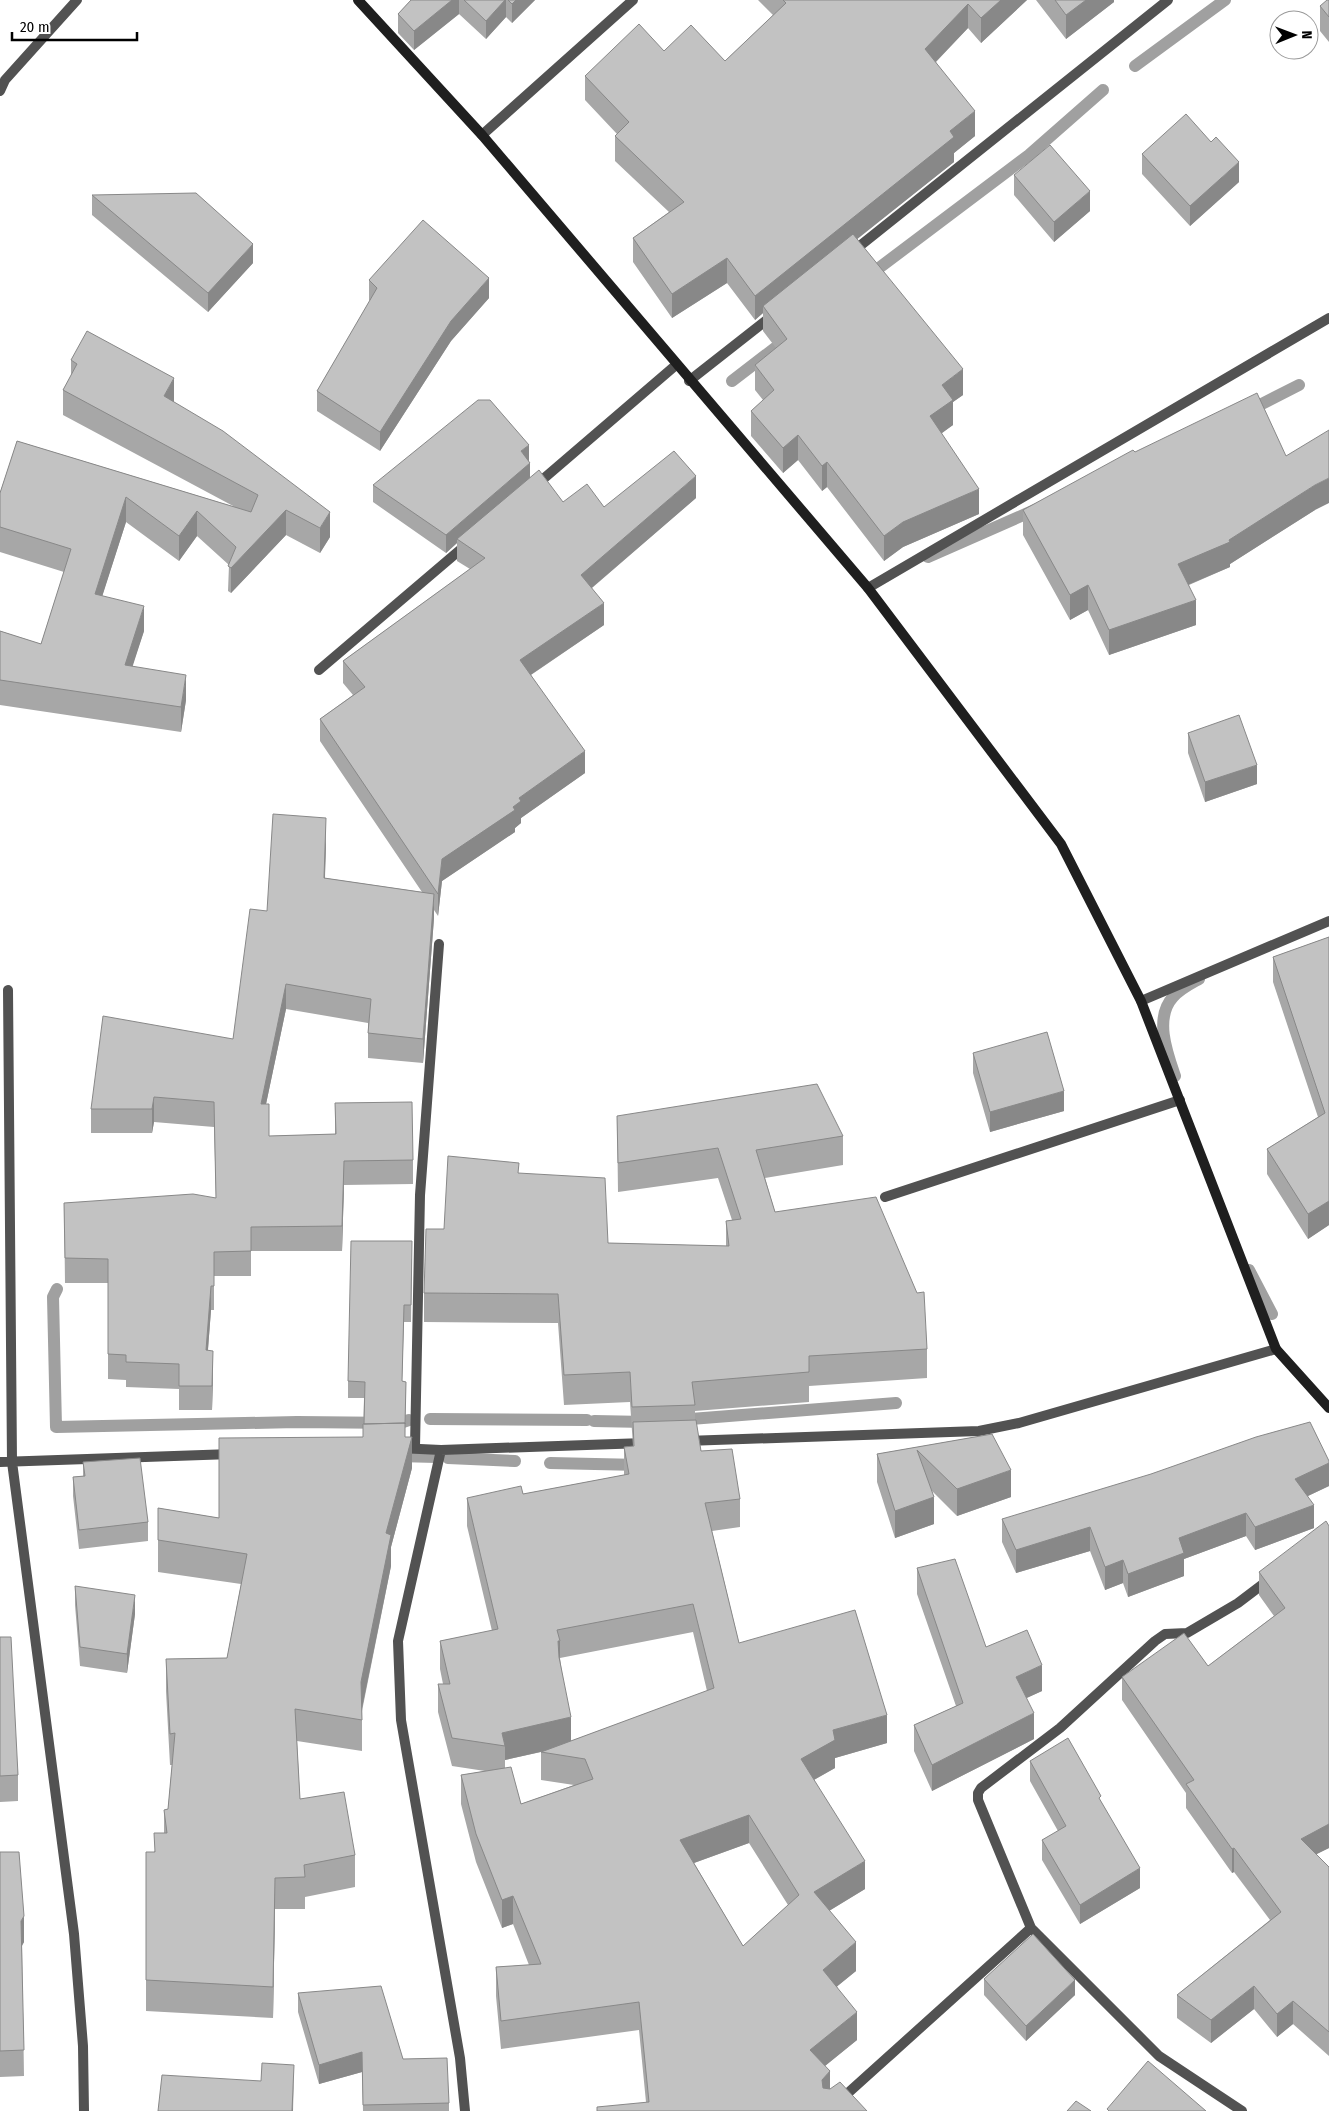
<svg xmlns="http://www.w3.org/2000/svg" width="1329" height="2111" font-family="'Fira Sans Condensed',sans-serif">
<rect width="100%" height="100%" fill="#fff"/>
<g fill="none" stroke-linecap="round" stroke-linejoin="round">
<path stroke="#a0a0a0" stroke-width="12" d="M 1135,66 L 1225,0
M 867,277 L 1029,155 L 1103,90
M 732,381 L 788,338
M 1248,411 L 1299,385
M 928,557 L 1037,509
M 1175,1076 C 1167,1053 1154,1018 1173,997 C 1180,989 1190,984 1199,979
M 1249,1270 L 1272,1314
M 57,1289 L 53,1297 L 56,1427 L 297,1422 L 400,1423 L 409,1420
M 430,1419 L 587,1420
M 678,1420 L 896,1403
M 594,1421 L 646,1422
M 397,1456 L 437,1457
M 448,1458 L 515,1461
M 550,1463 L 640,1465"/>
<path stroke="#525252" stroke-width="10" d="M 885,1197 L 1180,1100"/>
<path stroke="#525252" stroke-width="10" d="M 0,91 L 5,80 L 77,0
M 482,135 L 633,0
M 851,253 L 1168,0
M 689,381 L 773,315
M 535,486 L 676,365
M 868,588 L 1329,318
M 319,670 L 467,544
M 8,990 L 12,1462 L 74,1934 L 83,2046 L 84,2111
M 1141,1001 L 1329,921
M 686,1441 L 979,1431 L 1019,1423 L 1276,1349
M 415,1447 L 420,1195 L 439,944
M 399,1448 L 441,1450 L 644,1443
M 441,1450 L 398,1641 L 401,1720 L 460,2058 L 465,2111
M 0,1462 L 232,1454
M 828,2111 L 1031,1928
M 1242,2111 L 1159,2056 L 1031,1928 L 978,1800 L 978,1793 L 981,1788 L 1060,1728 L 1155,1641 L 1165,1634 L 1187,1633 L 1238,1603 L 1271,1578"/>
<path stroke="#1f1f1f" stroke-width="10" d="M 358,0 L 482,135 L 868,588 L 1061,844 L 1141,1001 L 1276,1349 L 1329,1408"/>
</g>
<path fill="#a7a7a7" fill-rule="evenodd" d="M 411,0 L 535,0 L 512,23 L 506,17 L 486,39 L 459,14 L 414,50 L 398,33 L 398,14 Z
M 758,0 L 1027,0 L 981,43 L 968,28 L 936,62 L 975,136 L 954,153 L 954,162 L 856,239 L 963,395 L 953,402 L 953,425 L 941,433 L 979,514 L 903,547 L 884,561 L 827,487 L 822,491 L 798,460 L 783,473 L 751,436 L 751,411 L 763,400 L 755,390 L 755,365 L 776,348 L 763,331 L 763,313 L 755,320 L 727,283 L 672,318 L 633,262 L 633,238 L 669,212 L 615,161 L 615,136 L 617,134 L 585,100 L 585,76 L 664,51 L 725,61 L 773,15 Z
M 1036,0 L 1114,0 L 1114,2 L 1066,39 Z
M 1329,0 L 1329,42 L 1320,31 L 1320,6 Z
M 1142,154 L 1239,182 L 1190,226 L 1142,174 Z
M 1014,175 L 1090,211 L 1054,242 L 1014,195 Z
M 92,195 L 253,263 L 208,312 L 92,215 Z
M 369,280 L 489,298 L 451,341 L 380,451 L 317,411 L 317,391 L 370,301 L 369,300 Z
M 71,360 L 174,402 L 330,537 L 320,553 L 286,535 L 231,593 L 228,591 L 229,565 L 197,536 L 179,561 L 126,522 L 102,596 L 144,631 L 132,666 L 186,700 L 181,732 L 0,705 L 0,631 L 41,644 L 64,572 L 0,552 L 0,493 L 17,441 L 235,507 L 63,415 L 63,390 L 71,376 Z
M 1135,452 L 1286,456 L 1315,510 L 1230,564 L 1230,567 L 1189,585 L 1196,625 L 1109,655 L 1088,610 L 1070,620 L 1023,535 L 1023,510 Z
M 529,461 L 530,477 L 563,502 L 604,507 L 696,498 L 592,588 L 604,625 L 531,675 L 585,773 L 521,818 L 521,823 L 515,828 L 515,832 L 442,881 L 438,916 L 434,910 L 434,918 L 423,1063 L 368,1058 L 368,1023 L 286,1009 L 266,1104 L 269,1136 L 335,1134 L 335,1103 L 413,1160 L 413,1184 L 344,1185 L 342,1251 L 251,1251 L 251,1276 L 214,1276 L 214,1310 L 211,1310 L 208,1350 L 213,1375 L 212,1410 L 179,1410 L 179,1389 L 126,1387 L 126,1380 L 108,1379 L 108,1283 L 65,1283 L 64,1203 L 216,1198 L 214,1127 L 154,1122 L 152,1133 L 91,1133 L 91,1109 L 233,1039 L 267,911 L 326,843 L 325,878 L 422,892 L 320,741 L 320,719 L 353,695 L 343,683 L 343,661 L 470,569 L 457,561 L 457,543 L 446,553 L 373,502 L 373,485 Z
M 1188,733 L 1257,784 L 1205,802 L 1188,753 Z
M 1329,937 L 1329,1225 L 1308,1239 L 1267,1174 L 1267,1149 L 1318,1117 L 1273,982 L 1273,957 Z
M 973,1053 L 1064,1111 L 990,1132 L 973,1073 Z
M 617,1116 L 843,1136 L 843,1165 L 765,1178 L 775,1212 L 927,1349 L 927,1378 L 809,1386 L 809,1402 L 695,1411 L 695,1420 L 701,1451 L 740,1499 L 740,1527 L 712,1531 L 739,1643 L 887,1743 L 835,1758 L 835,1768 L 814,1780 L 865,1889 L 829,1911 L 856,1971 L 837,1986 L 857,2040 L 825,2066 L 830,2089 L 867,2111 L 646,2102 L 639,2030 L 501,2049 L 496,1996 L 496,1967 L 529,1965 L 513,1924 L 502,1928 L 476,1862 L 461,1804 L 461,1775 L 485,1771 L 452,1766 L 438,1712 L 438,1684 L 443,1684 L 440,1669 L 440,1641 L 492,1631 L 467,1526 L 467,1498 L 523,1494 L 624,1475 L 624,1447 L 633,1446 L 630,1402 L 564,1405 L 558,1323 L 424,1322 L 424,1293 L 444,1229 L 519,1173 L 608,1243 L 726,1246 L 726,1221 L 732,1220 L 718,1178 L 618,1192 ZM 693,1632 L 707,1691 L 571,1741 L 560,1658 ZM 541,1752 L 541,1780 L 574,1785 L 521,1804 L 505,1768 L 505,1760 ZM 749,1843 L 788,1905 L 743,1946 L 694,1863 Z
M 412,1258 L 411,1322 L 404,1322 L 402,1381 L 406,1382 L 405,1437 L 412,1468 L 391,1547 L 391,1566 L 362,1711 L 362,1751 L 297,1741 L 300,1799 L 355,1855 L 355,1887 L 305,1897 L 305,1909 L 275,1909 L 273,2018 L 146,2011 L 146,1852 L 154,1852 L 164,1833 L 164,1810 L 168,1809 L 172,1765 L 170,1765 L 166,1691 L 166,1659 L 227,1658 L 241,1584 L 158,1572 L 158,1508 L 219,1518 L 363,1437 L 364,1398 L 348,1398 L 348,1381 Z
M 992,1434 L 1011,1497 L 957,1516 L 932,1491 L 934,1524 L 895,1538 L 877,1482 L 877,1454 Z
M 1329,1461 L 1329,1486 L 1308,1496 L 1314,1528 L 1255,1550 L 1246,1536 L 1184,1559 L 1184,1576 L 1128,1597 L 1123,1583 L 1105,1590 L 1090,1551 L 1016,1573 L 1002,1542 L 1002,1519 Z
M 83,1462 L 148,1522 L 148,1541 L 79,1549 L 73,1496 L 73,1477 L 83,1476 Z
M 1329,1526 L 1329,1848 L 1316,1854 L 1329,1867 L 1329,2056 L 1293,2024 L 1277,2037 L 1254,2009 L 1211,2043 L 1177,2018 L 1177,1995 L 1270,1920 L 1234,1872 L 1232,1873 L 1186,1808 L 1186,1793 L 1122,1700 L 1122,1677 L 1208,1666 L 1274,1616 L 1259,1595 L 1259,1572 Z
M 917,1568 L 986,1647 L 1042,1691 L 1026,1698 L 1034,1739 L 932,1791 L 914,1751 L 914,1725 L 956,1706 L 917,1594 Z
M 75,1586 L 135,1614 L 127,1673 L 80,1666 L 75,1605 Z
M 0,1637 L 18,1775 L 18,1801 L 0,1802 Z
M 1030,1761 L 1101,1802 L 1140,1888 L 1080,1924 L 1042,1860 L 1042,1840 L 1058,1831 L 1030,1781 Z
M 0,1852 L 24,1942 L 22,1946 L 24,2076 L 0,2077 Z
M 984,1979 L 1075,1995 L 1026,2041 L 984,1995 Z
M 298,1993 L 403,2059 L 449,2103 L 449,2111 L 363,2111 L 362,2072 L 319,2084 L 298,2012 Z"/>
<path fill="#888" d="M 452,0 L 459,0 L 459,14 L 414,50 L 414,31 Z
M 505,0 L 506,0 L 506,17 L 486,39 L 486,21 Z
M 516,0 L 535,0 L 512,23 L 512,4 Z
M 1001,0 L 1027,0 L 981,43 L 981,18 Z
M 1086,0 L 1114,0 L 1114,2 L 1066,39 L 1066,15 Z
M 968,4 L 968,28 L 925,73 L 925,49 Z
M 975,111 L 975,136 L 954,153 L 954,162 L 767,311 L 763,306 L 763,313 L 755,320 L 755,296 L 950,131 Z
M 1239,162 L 1239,182 L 1190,226 L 1190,206 Z
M 1090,191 L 1090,211 L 1054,242 L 1054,222 Z
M 253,244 L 253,263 L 208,312 L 208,293 Z
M 727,258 L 727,283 L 672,318 L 672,294 Z
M 489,278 L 489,298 L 451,341 L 380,451 L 380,432 L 451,321 Z
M 963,369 L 963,395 L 953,402 L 953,425 L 930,442 L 930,416 L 942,385 Z
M 174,378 L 174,403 L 164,396 Z
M 798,435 L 798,460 L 783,473 L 783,448 Z
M 529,445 L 529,463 L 521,451 Z
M 827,462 L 827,487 L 822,491 L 822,466 Z
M 530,463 L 530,481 L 457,539 L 457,543 L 446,553 L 446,535 Z
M 696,476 L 696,498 L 581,597 L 581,575 Z
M 1329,478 L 1329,503 L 1315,510 L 1230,564 L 1230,567 L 1178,589 L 1178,564 L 1229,540 L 1315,485 Z
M 979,489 L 979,514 L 903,547 L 884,561 L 884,536 L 903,522 Z
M 126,497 L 126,522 L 95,619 L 95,594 Z
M 286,510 L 286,535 L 231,593 L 231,568 Z
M 197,511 L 197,536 L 179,561 L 179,536 Z
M 330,512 L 330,537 L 320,553 L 320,528 Z
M 1088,585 L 1088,610 L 1070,620 L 1070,595 Z
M 1196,600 L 1196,625 L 1109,655 L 1109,630 Z
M 604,603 L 604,625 L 520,682 L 520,660 Z
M 144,606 L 144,631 L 125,690 L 125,665 Z
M 186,675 L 186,700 L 181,732 L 181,707 Z
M 585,751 L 585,773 L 521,818 L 521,823 L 515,828 L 515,832 L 442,881 L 438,916 L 438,894 L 442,859 L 519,798 Z
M 1257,765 L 1257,784 L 1205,802 L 1205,782 Z
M 326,818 L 326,843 L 324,902 L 324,878 Z
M 434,894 L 434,918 L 423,1063 L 423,1039 Z
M 286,984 L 286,1009 L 261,1128 L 261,1104 Z
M 1064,1091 L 1064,1111 L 990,1132 L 990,1112 Z
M 154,1097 L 154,1122 L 152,1133 L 152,1109 Z
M 344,1161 L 344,1185 L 342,1251 L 342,1226 Z
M 1329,1201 L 1329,1225 L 1308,1239 L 1308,1214 Z
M 211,1286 L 211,1310 L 206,1374 L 206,1350 Z
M 213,1351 L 213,1375 L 212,1410 L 212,1386 Z
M 412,1437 L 412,1468 L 391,1547 L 391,1566 L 361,1713 L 361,1682 L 386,1533 Z
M 1329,1463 L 1329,1486 L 1295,1502 L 1295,1479 Z
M 1011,1470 L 1011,1497 L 957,1516 L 957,1489 Z
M 934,1497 L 934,1524 L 895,1538 L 895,1511 Z
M 1314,1505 L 1314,1528 L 1255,1550 L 1255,1527 Z
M 1246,1513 L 1246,1536 L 1184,1559 L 1184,1576 L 1128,1597 L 1128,1574 L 1179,1538 Z
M 1090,1527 L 1090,1551 L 1016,1573 L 1016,1550 Z
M 1123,1560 L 1123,1583 L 1105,1590 L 1105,1567 Z
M 135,1595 L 135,1614 L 127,1673 L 127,1654 Z
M 558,1641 L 560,1641 L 560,1669 Z
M 1042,1665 L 1042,1691 L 1016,1703 L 1016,1677 Z
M 1034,1713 L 1034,1739 L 932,1791 L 932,1765 Z
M 887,1715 L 887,1743 L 835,1758 L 835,1768 L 801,1787 L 801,1759 L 833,1730 Z
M 571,1717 L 571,1745 L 505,1760 L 505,1746 L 502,1733 Z
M 749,1815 L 749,1843 L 680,1868 L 680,1840 Z
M 1329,1824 L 1329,1848 L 1301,1862 L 1301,1839 Z
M 1234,1848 L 1234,1872 L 1232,1873 L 1232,1849 Z
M 865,1861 L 865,1889 L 814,1920 L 814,1892 Z
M 1140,1868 L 1140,1888 L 1080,1924 L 1080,1905 Z
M 275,1878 L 275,1909 L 273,2018 L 273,1987 Z
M 513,1896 L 513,1924 L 502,1928 L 502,1900 Z
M 24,1916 L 24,1942 L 21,1947 L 21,1921 Z
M 856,1942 L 856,1971 L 823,1998 L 823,1970 Z
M 1075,1980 L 1075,1995 L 1026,2041 L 1026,2026 Z
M 1254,1986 L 1254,2009 L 1211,2043 L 1211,2020 Z
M 1293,2001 L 1293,2024 L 1277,2037 L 1277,2014 Z
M 857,2012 L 857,2040 L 810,2078 L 810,2050 Z
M 362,2052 L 362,2072 L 319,2084 L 319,2065 Z
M 294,2065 L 293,2111 L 292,2111 Z
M 830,2071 L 830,2100 L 822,2108 L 822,2080 Z"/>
<path fill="#c2c2c2" stroke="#888" fill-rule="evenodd" d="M 411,0 L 452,0 L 414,31 L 398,14 Z
M 464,0 L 505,0 L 486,21 Z
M 508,0 L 516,0 L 512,4 Z
M 783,0 L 1001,0 L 981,18 L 968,4 L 925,49 L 975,111 L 950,131 L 954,137 L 755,296 L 727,258 L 672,294 L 633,238 L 684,202 L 615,136 L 629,122 L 585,76 L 639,24 L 664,51 L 691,25 L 725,61 L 786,3 Z
M 1055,0 L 1086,0 L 1066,15 Z
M 1327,0 L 1329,0 L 1329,17 L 1320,6 Z
M 1186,114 L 1211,142 L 1216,137 L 1239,162 L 1190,206 L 1142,154 Z
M 1050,145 L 1090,191 L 1054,222 L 1014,175 Z
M 196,193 L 253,244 L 208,293 L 92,195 Z
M 423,220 L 489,278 L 451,321 L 380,432 L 317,391 L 377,288 L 369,280 Z
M 853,234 L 963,369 L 942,385 L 953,400 L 930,416 L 979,489 L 903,522 L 884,536 L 827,462 L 822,466 L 798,435 L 783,448 L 751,411 L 774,390 L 755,365 L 787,339 L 763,306 Z
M 87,331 L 174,378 L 164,396 L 223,431 L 330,512 L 320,528 L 286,510 L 231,568 L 228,566 L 236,547 L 197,511 L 179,536 L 126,497 L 95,594 L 144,606 L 125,665 L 186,675 L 181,707 L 0,680 L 0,631 L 41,644 L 71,549 L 0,527 L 0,493 L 17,441 L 251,512 L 258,495 L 63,390 L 77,364 L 71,360 Z
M 1257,393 L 1286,456 L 1329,430 L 1329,478 L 1315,485 L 1229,540 L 1230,542 L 1178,564 L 1196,600 L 1109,630 L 1088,585 L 1070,595 L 1023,510 L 1133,450 L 1135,452 Z
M 478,400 L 490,400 L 529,445 L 521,451 L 530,463 L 446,535 L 373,485 Z
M 674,451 L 696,476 L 581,575 L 604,603 L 520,660 L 585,751 L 519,798 L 521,801 L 513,807 L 515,810 L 442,859 L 438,894 L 320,719 L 365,687 L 343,661 L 485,558 L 457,539 L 539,470 L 563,502 L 587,484 L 604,507 Z
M 1239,715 L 1257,765 L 1205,782 L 1188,733 Z
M 273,814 L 326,818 L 324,878 L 434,894 L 423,1039 L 368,1033 L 371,999 L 286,984 L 261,1104 L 269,1104 L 269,1136 L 336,1134 L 335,1103 L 412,1102 L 413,1160 L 344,1161 L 342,1226 L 251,1227 L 251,1251 L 214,1252 L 214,1286 L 211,1286 L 206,1350 L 213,1351 L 212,1386 L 179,1386 L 179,1364 L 126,1362 L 126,1355 L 108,1354 L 108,1259 L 65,1258 L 64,1203 L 193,1194 L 216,1198 L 214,1102 L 154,1097 L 152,1109 L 91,1109 L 103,1016 L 233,1039 L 250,909 L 267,911 Z
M 1329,937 L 1329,1201 L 1308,1214 L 1267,1149 L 1325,1113 L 1273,957 Z
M 1047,1032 L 1064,1091 L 990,1112 L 973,1053 Z
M 817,1084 L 843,1136 L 756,1150 L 775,1212 L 876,1197 L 917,1293 L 924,1292 L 927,1349 L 809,1356 L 809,1372 L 692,1382 L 695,1405 L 632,1407 L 630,1372 L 564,1375 L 558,1294 L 424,1293 L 426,1229 L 444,1229 L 448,1156 L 519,1163 L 518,1173 L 605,1178 L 608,1243 L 729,1246 L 726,1221 L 741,1219 L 718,1148 L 618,1163 L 617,1116 Z
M 351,1241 L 412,1241 L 411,1305 L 404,1305 L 402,1381 L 406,1382 L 405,1424 L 405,1423 L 364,1424 L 365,1382 L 348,1381 Z
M 696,1420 L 701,1451 L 732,1449 L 740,1499 L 705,1503 L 739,1643 L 855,1610 L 887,1715 L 833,1730 L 835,1740 L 801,1759 L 865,1861 L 814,1892 L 856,1942 L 823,1970 L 857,2012 L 810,2050 L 830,2071 L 822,2080 L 823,2088 L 830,2089 L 840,2082 L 867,2111 L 597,2111 L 597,2107 L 649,2102 L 639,2002 L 501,2021 L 496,1967 L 541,1964 L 513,1896 L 502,1900 L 476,1834 L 461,1775 L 511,1767 L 521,1804 L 593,1779 L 585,1759 L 541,1752 L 714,1688 L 693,1604 L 557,1630 L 560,1641 L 558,1641 L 559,1657 L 571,1717 L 502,1733 L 505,1746 L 452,1738 L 438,1684 L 450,1684 L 440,1641 L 498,1629 L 467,1498 L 521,1486 L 523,1494 L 629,1474 L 624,1447 L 634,1446 L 633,1422 ZM 749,1815 L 799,1895 L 743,1946 L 680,1840 Z
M 1310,1422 L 1329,1461 L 1329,1463 L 1295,1479 L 1314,1505 L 1255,1527 L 1246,1513 L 1179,1538 L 1184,1553 L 1128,1574 L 1123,1560 L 1105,1567 L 1090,1527 L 1016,1550 L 1002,1519 L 1151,1474 L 1256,1437 Z
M 405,1423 L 405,1437 L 412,1437 L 386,1533 L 391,1535 L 361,1682 L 362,1720 L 295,1709 L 300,1799 L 344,1792 L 355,1855 L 304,1865 L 305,1877 L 275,1878 L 273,1987 L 146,1980 L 146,1852 L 155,1852 L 154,1833 L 167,1833 L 164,1810 L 168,1809 L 175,1733 L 170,1734 L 166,1659 L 227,1658 L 247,1554 L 158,1540 L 158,1508 L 219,1518 L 219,1438 L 363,1437 L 363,1424 Z
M 992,1434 L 1011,1470 L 957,1489 L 917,1450 L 934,1497 L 895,1511 L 877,1454 Z
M 140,1458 L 148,1522 L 79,1530 L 73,1477 L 85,1476 L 83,1462 Z
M 1326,1521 L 1329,1526 L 1329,1824 L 1301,1839 L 1329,1867 L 1329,2032 L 1293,2001 L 1277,2014 L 1254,1986 L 1211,2020 L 1177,1995 L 1281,1912 L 1234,1848 L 1232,1849 L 1186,1784 L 1194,1780 L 1122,1677 L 1184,1633 L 1208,1666 L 1285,1608 L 1259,1572 Z
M 955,1559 L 986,1647 L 1027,1630 L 1042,1665 L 1016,1677 L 1034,1713 L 932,1765 L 914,1725 L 963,1703 L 917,1568 Z
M 75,1586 L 135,1595 L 127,1654 L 80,1647 Z
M 0,1637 L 11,1637 L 18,1775 L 0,1776 Z
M 1068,1738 L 1101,1796 L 1099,1798 L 1140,1868 L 1080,1905 L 1042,1840 L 1066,1826 L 1030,1761 Z
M 0,1852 L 19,1852 L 24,1916 L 21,1921 L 24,2050 L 0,2051 Z
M 1033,1934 L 1075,1980 L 1026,2026 L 984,1979 Z
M 381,1986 L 403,2059 L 447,2058 L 449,2103 L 363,2105 L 362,2052 L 319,2065 L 298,1993 Z
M 1148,2061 L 1206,2111 L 1109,2111 L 1107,2109 Z
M 262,2063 L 294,2065 L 292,2111 L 158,2111 L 162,2075 L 261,2081 Z
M 1076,2101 L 1091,2111 L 1067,2111 Z"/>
<g transform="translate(1294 35) rotate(89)"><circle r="24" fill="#ffffff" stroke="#999999"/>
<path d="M0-4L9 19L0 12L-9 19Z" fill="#000000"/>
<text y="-8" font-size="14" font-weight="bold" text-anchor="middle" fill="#000000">N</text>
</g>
<path d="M12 32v8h125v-8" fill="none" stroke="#000000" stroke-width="2.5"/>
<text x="20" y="32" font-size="15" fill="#000000" stroke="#ffffff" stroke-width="4" paint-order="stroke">20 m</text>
</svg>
